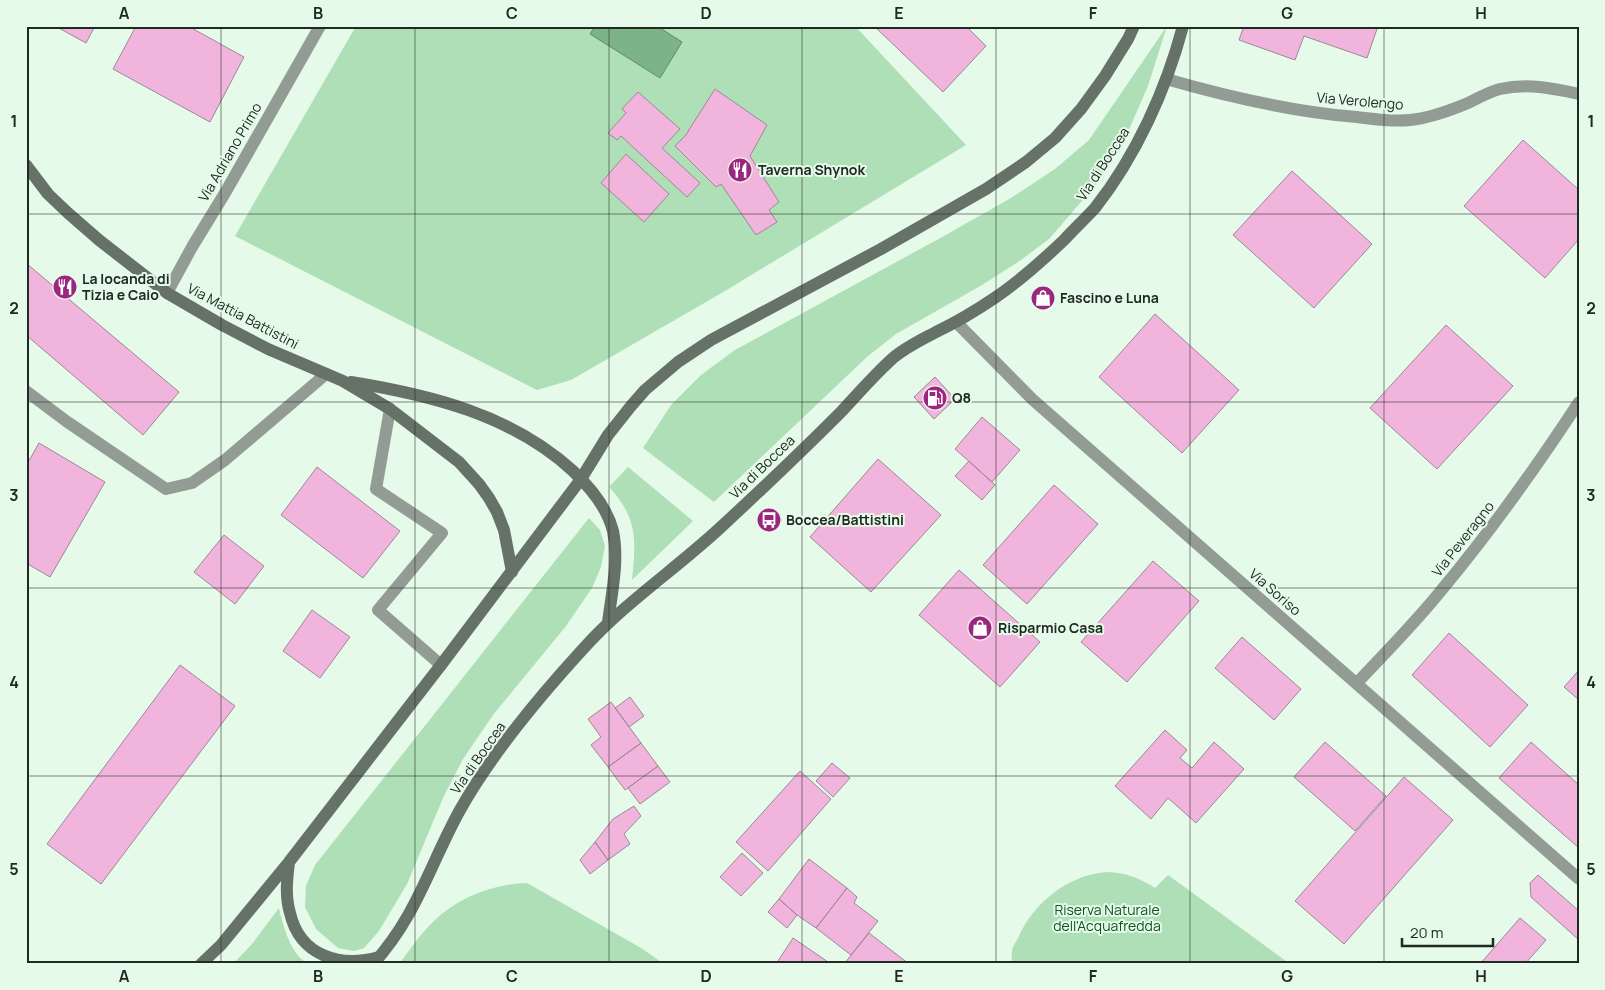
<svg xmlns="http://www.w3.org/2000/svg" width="1605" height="990" font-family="Manrope,sans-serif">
<rect width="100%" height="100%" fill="#e5fae8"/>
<path fill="#aedfb7" d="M 356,26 L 855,26 L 966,145 L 725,291 L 571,380 L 537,390 L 235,236 Z
M 1167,26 L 1148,86 L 1127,134 L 1094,187 L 1049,239 L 1021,260 L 982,285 L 896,334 L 868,356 L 714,502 L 643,448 L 671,405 L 701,375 L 735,350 L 944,236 L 1011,198 L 1055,169 L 1089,140 Z
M 628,467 L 693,521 L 632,580 C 636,540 638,518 609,487 Z
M 589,518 L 600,530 L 605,546 L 601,567 L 592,588 L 566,626 L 493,715 L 463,759 L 443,798 L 407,884 L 379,931 L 364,948 L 354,951 L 338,948 L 316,929 L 305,907 L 306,886 L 315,865 Z
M 1108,872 C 1126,873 1140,878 1155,888 L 1168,875 L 1290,964 L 1013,964 C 1012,960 1011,956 1012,952 C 1012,947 1016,942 1018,938 C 1033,903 1069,874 1108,872 Z
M 527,883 L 641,948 L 664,964 L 399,964 C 410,950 420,934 433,922 C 458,897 493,884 527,883 Z
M 279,908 C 283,926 291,956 309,964 L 233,964 L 252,944 Z"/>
<path fill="#7db487" stroke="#618a69" d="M 595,26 L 657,26 L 682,42 L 660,78 L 590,34 Z"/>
<path fill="#f1b5dd" stroke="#9d8895" d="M 55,26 L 95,26 L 86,43 Z
M 136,26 L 188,26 L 244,57 L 210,122 L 113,69 Z
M 874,26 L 966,26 L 986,46 L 943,92 Z
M 1244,26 L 1378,26 L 1367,58 L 1304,36 L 1295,60 L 1239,40 Z
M 715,89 L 767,125 L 750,156 L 779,202 L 769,210 L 777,222 L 756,235 L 721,184 L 716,187 L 675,146 L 685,136 Z
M 638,92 L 680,129 L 662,148 L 700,183 L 687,197 L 621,136 L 617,140 L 608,133 L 626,113 L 622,109 Z
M 1523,140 L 1579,190 L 1579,239 L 1545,278 L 1464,206 Z
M 626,154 L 669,194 L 644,222 L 601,183 Z
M 1292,171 L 1372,244 L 1314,308 L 1233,235 Z
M 26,263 L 179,392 L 143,435 L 26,335 Z
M 1155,314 L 1239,390 L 1182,453 L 1099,377 Z
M 1446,325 L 1513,386 L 1437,469 L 1370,408 Z
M 935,377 L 955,399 L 934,419 L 914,397 Z
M 982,417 L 1020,450 L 992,482 L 955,449 Z
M 39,443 L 105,482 L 50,577 L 26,563 L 26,466 Z
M 878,459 L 941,515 L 871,592 L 810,537 Z
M 969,461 L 995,485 L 982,500 L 955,476 Z
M 317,467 L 400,531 L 363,578 L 281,515 Z
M 1054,485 L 1098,524 L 1027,604 L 983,565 Z
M 224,535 L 264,566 L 235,604 L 194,572 Z
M 1153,561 L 1199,601 L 1127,682 L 1081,642 Z
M 959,570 L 1040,642 L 1000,687 L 919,615 Z
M 312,610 L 350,637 L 320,678 L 283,651 Z
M 1449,633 L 1528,705 L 1490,747 L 1412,675 Z
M 1242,637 L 1301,689 L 1274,720 L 1215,668 Z
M 180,665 L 235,706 L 101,884 L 47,844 Z
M 1579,670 L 1579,700 L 1564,687 Z
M 630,697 L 644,716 L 629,727 L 615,708 Z
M 611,702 L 641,743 L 608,767 L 591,745 L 601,737 L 588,719 Z
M 1165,730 L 1187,750 L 1180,758 L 1192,768 L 1214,742 L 1244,769 L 1196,823 L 1168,798 L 1151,819 L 1115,786 Z
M 1325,742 L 1386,796 L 1355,831 L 1294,777 Z
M 1531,742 L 1579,785 L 1579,848 L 1499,778 Z
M 641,743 L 658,766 L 625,790 L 608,767 Z
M 832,763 L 850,778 L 833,797 L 816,781 Z
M 658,766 L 670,782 L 640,804 L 628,788 Z
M 800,771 L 831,799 L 768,871 L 736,842 Z
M 1404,777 L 1453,820 L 1344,944 L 1295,901 Z
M 634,806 L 641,816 L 624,834 L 630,844 L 608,860 L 595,842 L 613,819 Z
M 595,842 L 608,860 L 590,874 L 580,860 Z
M 742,853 L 763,873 L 741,896 L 720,877 Z
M 809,859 L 847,888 L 816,928 L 797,915 L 779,899 Z
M 1538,875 L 1579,911 L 1579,940 L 1531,897 L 1530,883 Z
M 847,888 L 857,897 L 854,903 L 878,921 L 851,955 L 816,928 Z
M 779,899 L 797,915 L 787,928 L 768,912 Z
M 1520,918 L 1546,940 L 1525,964 L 1480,964 Z
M 869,933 L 909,964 L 844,964 Z
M 793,938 L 831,964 L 776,964 Z"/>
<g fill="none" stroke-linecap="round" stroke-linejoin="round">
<path stroke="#939c94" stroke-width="12" d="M 390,409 L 376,489 L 442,533 L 378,610 L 441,665"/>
<path stroke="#939c94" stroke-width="12" d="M 1166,79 C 1229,97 1292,112 1357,117 C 1374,119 1392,122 1410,120 C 1430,118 1449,111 1468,103 C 1478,98 1489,92 1500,89 C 1527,83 1552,88 1579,94
M 167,293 L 192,247 L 225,193 L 320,26
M 956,322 L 1032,399 L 1579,879
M 26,391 L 66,421 L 166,489 L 192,483 L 225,460 L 326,374
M 1357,683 C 1386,652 1417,621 1444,587 C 1493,528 1537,466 1579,402"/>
<path stroke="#667268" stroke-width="12" d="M 26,165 L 48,194 L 68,213 L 99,240 L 167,293 L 222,325 L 268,349 L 343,381 L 390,409 L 459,462 L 479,484 L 489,498 L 497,512 L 504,530 L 512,572
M 351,382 C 431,395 512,415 573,471 C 591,488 607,507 613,531 C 619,560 612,592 608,622
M 289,862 C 287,879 285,896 290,913 C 300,956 340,968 379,957
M 201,964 L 221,945 L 289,862 L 441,665 L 581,479 L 608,435 L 631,406 L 645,390 L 678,362 L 711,340 L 881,249 L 986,189 L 1026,162 L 1055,138 L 1081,109 L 1105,76 L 1128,39 L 1134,26
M 373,964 C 417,916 430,864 460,810 C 492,753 539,697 583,649 C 624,603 676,569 721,527 C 761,490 801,452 840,413 C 857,395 874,375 893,358 C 906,347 921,340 936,332 C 957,322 977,310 996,297 C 1021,280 1043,260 1064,240 C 1074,229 1085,219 1095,208 C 1136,156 1166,90 1183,26"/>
</g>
<path fill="none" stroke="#212923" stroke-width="1" stroke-opacity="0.55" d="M 221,26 L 221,964M 415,26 L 415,964M 609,26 L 609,964M 802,26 L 802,964M 996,26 L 996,964M 1190,26 L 1190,964M 1384,26 L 1384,964M 26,214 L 1579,214M 26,402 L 1579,402M 26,588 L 1579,588M 26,776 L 1579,776"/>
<defs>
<symbol id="restaurant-disc" viewBox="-11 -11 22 22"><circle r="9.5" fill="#9c257f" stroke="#e5fae8"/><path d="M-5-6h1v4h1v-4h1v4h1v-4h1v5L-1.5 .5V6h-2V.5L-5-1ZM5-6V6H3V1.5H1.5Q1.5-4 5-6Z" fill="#fff"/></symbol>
<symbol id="shop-disc" viewBox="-11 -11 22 22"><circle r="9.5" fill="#9c257f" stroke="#e5fae8"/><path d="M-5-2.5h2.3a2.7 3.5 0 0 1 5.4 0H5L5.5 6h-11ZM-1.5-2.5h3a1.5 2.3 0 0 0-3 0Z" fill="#fff"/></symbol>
<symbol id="fuel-disc" viewBox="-11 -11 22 22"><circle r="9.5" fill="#9c257f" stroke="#e5fae8"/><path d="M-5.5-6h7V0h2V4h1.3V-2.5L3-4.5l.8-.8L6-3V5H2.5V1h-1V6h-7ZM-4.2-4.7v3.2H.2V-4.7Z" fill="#fff"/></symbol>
<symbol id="bus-disc" viewBox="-11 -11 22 22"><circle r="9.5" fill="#9c257f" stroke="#e5fae8"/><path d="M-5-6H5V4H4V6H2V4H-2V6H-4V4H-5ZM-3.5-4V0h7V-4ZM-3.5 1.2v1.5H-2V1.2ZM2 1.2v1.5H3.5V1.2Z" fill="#fff"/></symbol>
</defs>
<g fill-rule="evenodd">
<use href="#restaurant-disc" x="726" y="156" width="28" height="28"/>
<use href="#restaurant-disc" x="51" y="273" width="28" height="28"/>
<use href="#shop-disc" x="1029" y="284" width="28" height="28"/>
<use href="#fuel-disc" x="921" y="384" width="28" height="28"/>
<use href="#bus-disc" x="755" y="506" width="28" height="28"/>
<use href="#shop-disc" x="966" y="614" width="28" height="28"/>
</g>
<g text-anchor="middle" stroke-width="4" stroke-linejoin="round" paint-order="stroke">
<g font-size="14" fill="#212923" stroke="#e5fae8">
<text transform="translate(1360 101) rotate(5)" y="5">Via Verolengo</text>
<text transform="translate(230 152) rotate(-60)" y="5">Via Adriano Primo</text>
<text transform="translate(1103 164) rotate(-57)" y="5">Via di Boccea</text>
<text transform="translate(243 316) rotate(28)" y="5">Via Mattia Battistini</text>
<text transform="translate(762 467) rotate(-44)" y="5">Via di Boccea</text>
<text transform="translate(1463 539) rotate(-52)" y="5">Via Peveragno</text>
<text transform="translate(1275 592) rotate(41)" y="5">Via Soriso</text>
<text transform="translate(478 758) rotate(-55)" y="5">Via di Boccea</text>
</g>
<g font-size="14" font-weight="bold" fill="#212923" stroke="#e5fae8" text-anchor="start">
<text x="758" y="175">Taverna Shynok</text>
<text x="82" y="284">La locanda di<tspan x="82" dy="16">Tizia e Caio</tspan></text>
<text x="1060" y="303">Fascino e Luna</text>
<text x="952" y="403">Q8</text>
<text x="786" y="525">Boccea/Battistini</text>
<text x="998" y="633">Risparmio Casa</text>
</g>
<g font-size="14" fill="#125026" stroke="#e5fae8">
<text x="1107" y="915">Riserva Naturale<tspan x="1107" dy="16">dell'Acquafredda</tspan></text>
</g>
</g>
<rect width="1605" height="990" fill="none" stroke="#e5fae8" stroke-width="55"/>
<path d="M1402 938v8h91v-8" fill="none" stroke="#212923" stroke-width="2.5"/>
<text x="1410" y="938" font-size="15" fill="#212923" stroke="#e5fae8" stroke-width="4" paint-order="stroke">20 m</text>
<rect x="28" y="28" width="1550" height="934" fill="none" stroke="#212923" stroke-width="2"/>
<g font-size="16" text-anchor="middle" font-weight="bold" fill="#212923">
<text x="124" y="19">A</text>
<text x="318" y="19">B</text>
<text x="512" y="19">C</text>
<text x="706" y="19">D</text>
<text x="899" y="19">E</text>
<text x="1093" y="19">F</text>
<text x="1287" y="19">G</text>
<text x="1481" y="19">H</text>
<text x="14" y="127">1</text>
<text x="1591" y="127">1</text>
<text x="14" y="314">2</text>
<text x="1591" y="314">2</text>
<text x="14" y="501">3</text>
<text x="1591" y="501">3</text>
<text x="14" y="688">4</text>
<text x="1591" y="688">4</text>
<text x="14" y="875">5</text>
<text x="1591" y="875">5</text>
<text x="124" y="982">A</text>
<text x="318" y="982">B</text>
<text x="512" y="982">C</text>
<text x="706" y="982">D</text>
<text x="899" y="982">E</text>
<text x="1093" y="982">F</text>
<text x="1287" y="982">G</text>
<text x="1481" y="982">H</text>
</g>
</svg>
